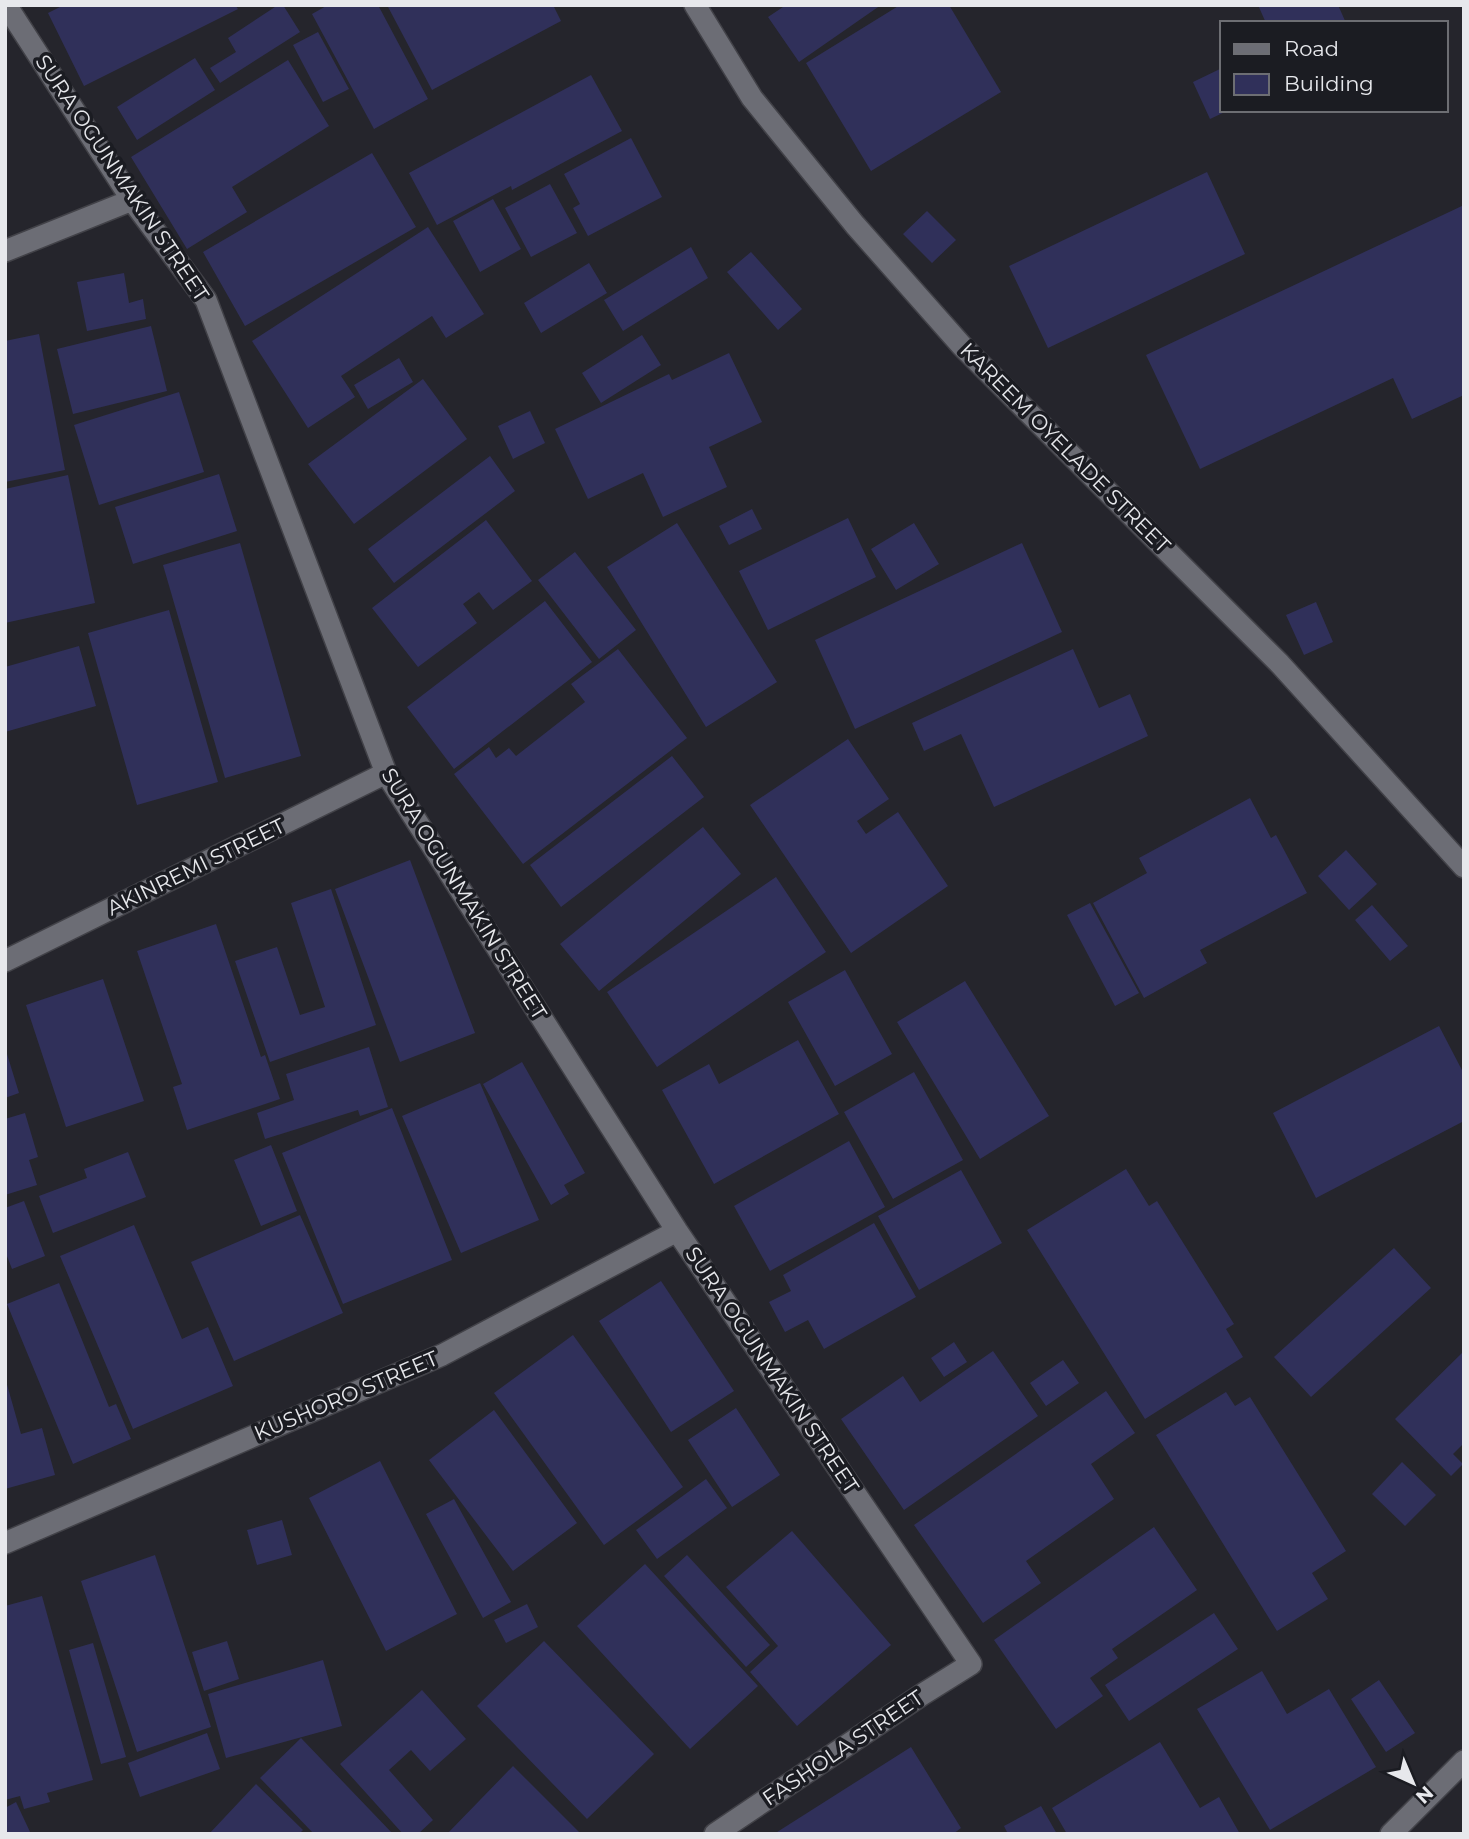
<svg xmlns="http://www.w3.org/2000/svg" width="1469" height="1839" font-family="Montserrat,sans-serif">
<rect width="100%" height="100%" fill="#25252c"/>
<path fill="#30305a" d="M 64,5 L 235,5 L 238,9 L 84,86 L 48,13 Z
M 278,5 L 283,5 L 300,32 L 220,83 L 210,68 L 236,52 L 228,38 Z
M 328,5 L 378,5 L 428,99 L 374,129 L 312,14 Z
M 387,5 L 553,5 L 561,21 L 432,90 Z
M 786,5 L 881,5 L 799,62 L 768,17 Z
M 900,5 L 949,5 L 1001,92 L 871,171 L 806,63 Z
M 1258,5 L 1338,5 L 1346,23 L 1266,23 Z
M 318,32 L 349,89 L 323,102 L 293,45 Z
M 195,58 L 215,90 L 137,140 L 117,107 Z
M 288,60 L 329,126 L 232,187 L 247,212 L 187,249 L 131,157 Z
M 1222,68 L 1222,110 L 1229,110 L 1210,119 L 1193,82 Z
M 591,75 L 622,131 L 512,190 L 511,186 L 437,225 L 409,173 Z
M 631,138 L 662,197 L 588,236 L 573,208 L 580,204 L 564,174 Z
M 372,153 L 416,227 L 245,326 L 203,252 Z
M 1207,172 L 1245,254 L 1048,348 L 1009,266 Z
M 550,184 L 577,233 L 531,257 L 505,208 Z
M 493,199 L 521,249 L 480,272 L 453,221 Z
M 1464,205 L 1464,395 L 1412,419 L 1393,378 L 1200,469 L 1146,355 Z
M 927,211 L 956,240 L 932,263 L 903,234 Z
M 428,227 L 484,314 L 446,338 L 432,316 L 341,376 L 355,397 L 308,428 L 252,341 Z
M 691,247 L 708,278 L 623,331 L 604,300 Z
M 751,252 L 802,309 L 778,330 L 727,272 Z
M 589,263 L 607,293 L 541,333 L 524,303 Z
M 124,273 L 129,303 L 143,299 L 146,319 L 87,331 L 77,282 Z
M 151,326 L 167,391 L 73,414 L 57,349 Z
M 39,334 L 65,470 L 5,482 L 5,341 Z
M 642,335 L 661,365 L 601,403 L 582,373 Z
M 729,353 L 762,422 L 709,447 L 727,487 L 663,517 L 643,473 L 588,499 L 555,429 L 669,374 L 672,380 Z
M 399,358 L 413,382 L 368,409 L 354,385 Z
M 423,379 L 467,439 L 354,524 L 308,464 Z
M 179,392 L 204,472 L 99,505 L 74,425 Z
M 530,411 L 545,443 L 513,459 L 498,426 Z
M 490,456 L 515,491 L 394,583 L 368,549 Z
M 219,474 L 237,531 L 133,564 L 115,507 Z
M 68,475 L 95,603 L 5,623 L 5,489 Z
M 752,509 L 762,529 L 729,545 L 719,526 Z
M 848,518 L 876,577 L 768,630 L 739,571 Z
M 486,520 L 532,581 L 493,610 L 479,592 L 463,604 L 477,623 L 418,667 L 372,608 Z
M 677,523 L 777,682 L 706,727 L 607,567 Z
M 914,523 L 939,564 L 896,590 L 871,549 Z
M 240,543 L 301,756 L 225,778 L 163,565 Z
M 1022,543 L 1062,632 L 855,729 L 815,640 Z
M 575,552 L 636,630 L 599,659 L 538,580 Z
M 545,601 L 592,662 L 454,769 L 407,707 Z
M 1316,602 L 1333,642 L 1304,655 L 1286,615 Z
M 169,610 L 218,782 L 137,805 L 88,633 Z
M 79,646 L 96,706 L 5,732 L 5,667 Z
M 618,649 L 687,738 L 523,864 L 454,774 L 489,747 L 496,758 L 509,748 L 516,756 L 585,702 L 571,684 Z
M 1073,649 L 1099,708 L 1130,694 L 1148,736 L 994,807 L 961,734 L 924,751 L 912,723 Z
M 848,739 L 889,799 L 857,821 L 866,834 L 898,812 L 948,886 L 851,953 L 750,805 Z
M 672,756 L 704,797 L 561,907 L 530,865 Z
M 1250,798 L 1271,838 L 1276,835 L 1307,893 L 1200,950 L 1207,963 L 1144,998 L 1093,903 L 1147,873 L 1139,858 Z
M 703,827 L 741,874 L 599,991 L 560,944 Z
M 1346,850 L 1377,884 L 1349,910 L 1318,876 Z
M 410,860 L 475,1033 L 400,1062 L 335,889 Z
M 776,877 L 826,952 L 657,1067 L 607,992 Z
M 331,889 L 376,1025 L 270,1062 L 235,961 L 277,947 L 300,1015 L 325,1007 L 291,903 Z
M 1090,903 L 1139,993 L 1115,1006 L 1067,915 Z
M 1372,905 L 1408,946 L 1390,961 L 1355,920 Z
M 216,924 L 261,1057 L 265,1055 L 280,1099 L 187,1130 L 173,1087 L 182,1084 L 137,951 Z
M 845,970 L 892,1054 L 835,1086 L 788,1002 Z
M 103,979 L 144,1101 L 66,1127 L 26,1005 Z
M 965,981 L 1049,1116 L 980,1159 L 897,1022 Z
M 1439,1026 L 1464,1074 L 1464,1121 L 1316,1198 L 1273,1113 Z
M 798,1040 L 839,1114 L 714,1184 L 662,1090 L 709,1064 L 719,1084 Z
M 369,1047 L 388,1107 L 360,1116 L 358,1110 L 265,1139 L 257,1113 L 294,1100 L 286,1074 Z
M 7,1054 L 19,1093 L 5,1098 L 5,1055 Z
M 522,1062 L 585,1173 L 564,1185 L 569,1194 L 551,1205 L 483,1084 Z
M 914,1072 L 963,1160 L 893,1199 L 844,1112 Z
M 480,1083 L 539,1220 L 461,1253 L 402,1116 Z
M 392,1108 L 452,1260 L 343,1304 L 282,1153 Z
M 25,1113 L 38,1157 L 29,1160 L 37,1185 L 5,1195 L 5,1119 Z
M 849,1141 L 885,1207 L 770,1271 L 734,1206 Z
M 271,1145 L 297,1211 L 261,1226 L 234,1160 Z
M 128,1152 L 146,1197 L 53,1233 L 39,1196 L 87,1178 L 84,1169 Z
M 1126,1169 L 1149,1206 L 1157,1201 L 1234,1324 L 1226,1329 L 1243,1357 L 1145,1419 L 1027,1230 Z
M 961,1170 L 1002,1243 L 919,1290 L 878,1216 Z
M 24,1201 L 45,1256 L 12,1269 L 5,1251 L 5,1208 Z
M 300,1215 L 343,1313 L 234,1361 L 191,1262 Z
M 874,1223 L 916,1297 L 824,1349 L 808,1320 L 785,1332 L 769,1302 L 791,1291 L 783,1275 Z
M 134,1225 L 182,1339 L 208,1327 L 233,1386 L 133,1429 L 60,1256 Z
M 1394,1248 L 1431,1288 L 1311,1397 L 1274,1357 Z
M 661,1281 L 734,1391 L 671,1432 L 599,1321 Z
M 59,1283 L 109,1407 L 116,1404 L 131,1439 L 73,1464 L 7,1304 Z
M 573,1335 L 683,1487 L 604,1545 L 494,1393 Z
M 954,1342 L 967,1362 L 944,1377 L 931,1358 Z
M 993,1351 L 1038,1416 L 904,1510 L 841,1419 L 903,1376 L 920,1402 Z
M 1464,1351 L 1464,1443 L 1453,1454 L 1463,1464 L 1451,1476 L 1395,1419 Z
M 1063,1360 L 1079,1383 L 1046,1406 L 1030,1383 Z
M 6,1381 L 21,1434 L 42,1428 L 55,1475 L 5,1489 Z
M 1106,1391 L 1135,1433 L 1091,1464 L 1114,1499 L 1026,1561 L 1041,1583 L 983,1623 L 914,1525 Z
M 1226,1392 L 1235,1406 L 1250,1397 L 1346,1551 L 1312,1573 L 1328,1599 L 1277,1631 L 1156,1435 Z
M 736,1408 L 780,1475 L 732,1507 L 688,1440 Z
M 494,1410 L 577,1523 L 513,1571 L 429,1460 Z
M 380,1461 L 457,1614 L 386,1651 L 309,1498 Z
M 1402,1462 L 1436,1495 L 1405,1526 L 1372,1494 Z
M 706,1479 L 727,1508 L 657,1559 L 636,1530 Z
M 454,1499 L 511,1602 L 483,1618 L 426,1514 Z
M 282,1520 L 292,1555 L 257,1565 L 247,1530 Z
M 1154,1527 L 1197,1590 L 1112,1649 L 1118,1658 L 1090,1678 L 1103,1696 L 1056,1729 L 994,1640 Z
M 792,1531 L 891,1645 L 797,1726 L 750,1672 L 778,1646 L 726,1587 Z
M 155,1555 L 211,1727 L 137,1752 L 81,1581 Z
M 687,1555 L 770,1645 L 746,1667 L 664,1576 Z
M 645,1564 L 758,1686 L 690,1749 L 577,1626 Z
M 42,1596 L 93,1780 L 47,1793 L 50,1802 L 24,1809 L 20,1796 L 5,1800 L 5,1606 Z
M 527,1604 L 538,1627 L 506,1643 L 494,1620 Z
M 1214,1613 L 1238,1649 L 1129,1721 L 1105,1685 Z
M 227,1641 L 239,1679 L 204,1691 L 192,1652 Z
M 544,1641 L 654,1754 L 587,1819 L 477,1706 Z
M 93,1643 L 126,1757 L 101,1764 L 69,1650 Z
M 323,1660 L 342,1726 L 226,1758 L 208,1694 Z
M 1262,1671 L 1287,1714 L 1329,1689 L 1376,1767 L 1270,1830 L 1197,1709 Z
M 1379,1680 L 1415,1733 L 1386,1752 L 1351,1699 Z
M 422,1690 L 466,1739 L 430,1771 L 411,1750 L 389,1770 L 433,1820 L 418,1834 L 403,1834 L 340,1764 Z
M 207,1733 L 220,1769 L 140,1797 L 128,1763 Z
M 301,1738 L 393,1834 L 314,1834 L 260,1778 Z
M 1160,1742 L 1200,1808 L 1219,1797 L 1240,1834 L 1067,1834 L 1052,1808 Z
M 911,1747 L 961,1828 L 953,1834 L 774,1834 Z
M 513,1766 L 579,1832 L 577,1834 L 447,1834 Z
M 256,1784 L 303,1830 L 299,1834 L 209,1834 Z
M 16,1802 L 31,1834 L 5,1834 L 5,1808 Z
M 1041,1806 L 1057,1834 L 1008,1834 L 1004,1826 Z"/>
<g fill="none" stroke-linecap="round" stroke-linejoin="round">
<defs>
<path id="minor" d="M 6,5 L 132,200 L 206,300 L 386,773 L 677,1231 L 971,1664 L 923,1694 L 715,1834
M 695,5 L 752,98 L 855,225 L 962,346 L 1280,664 L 1464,867
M 5,251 L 132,200
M 5,961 L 386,773
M 5,1543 L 442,1355 L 677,1231
M 1391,1834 L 1464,1761"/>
</defs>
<use href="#minor" stroke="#424248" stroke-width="24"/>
<use href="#minor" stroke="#6c6d75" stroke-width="21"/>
</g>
<g text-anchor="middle" stroke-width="7" stroke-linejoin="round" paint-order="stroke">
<g font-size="21" fill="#e7e8ec" stroke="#1b1c22">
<text transform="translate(122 178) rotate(56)" y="7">SURA OGUNMAKIN STREET</text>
<text transform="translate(1065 448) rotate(45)" y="7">KAREEM OYELADE STREET</text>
<text transform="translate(196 867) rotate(-26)" y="7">AKINREMI STREET</text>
<text transform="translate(464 894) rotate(58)" y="7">SURA OGUNMAKIN STREET</text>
<text transform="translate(772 1370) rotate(56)" y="7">SURA OGUNMAKIN STREET</text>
<text transform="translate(346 1396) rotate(-23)" y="7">KUSHORO STREET</text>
<text transform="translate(843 1748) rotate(-34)" y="7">FASHOLA STREET</text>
</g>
</g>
<rect width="1469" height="1839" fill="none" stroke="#e7e8ec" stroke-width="14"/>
<rect x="1220" y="21" width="228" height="91" fill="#1b1c22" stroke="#6d6e73" stroke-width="2"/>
<rect x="1234" y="44" width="35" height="10" fill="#6c6d75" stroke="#6d6e73" stroke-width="2"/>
<text x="1284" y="56" font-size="21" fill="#e7e8ec">Road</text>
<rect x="1234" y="74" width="35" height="21" fill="#30305a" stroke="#6d6e73" stroke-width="2"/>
<text x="1284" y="91" font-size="21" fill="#e7e8ec">Building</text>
<g transform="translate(1413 1783) rotate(136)" stroke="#1b1c22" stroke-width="5" paint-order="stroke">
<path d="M0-5L12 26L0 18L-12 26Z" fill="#e7e8ec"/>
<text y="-10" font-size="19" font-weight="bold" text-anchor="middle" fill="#e7e8ec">N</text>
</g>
</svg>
